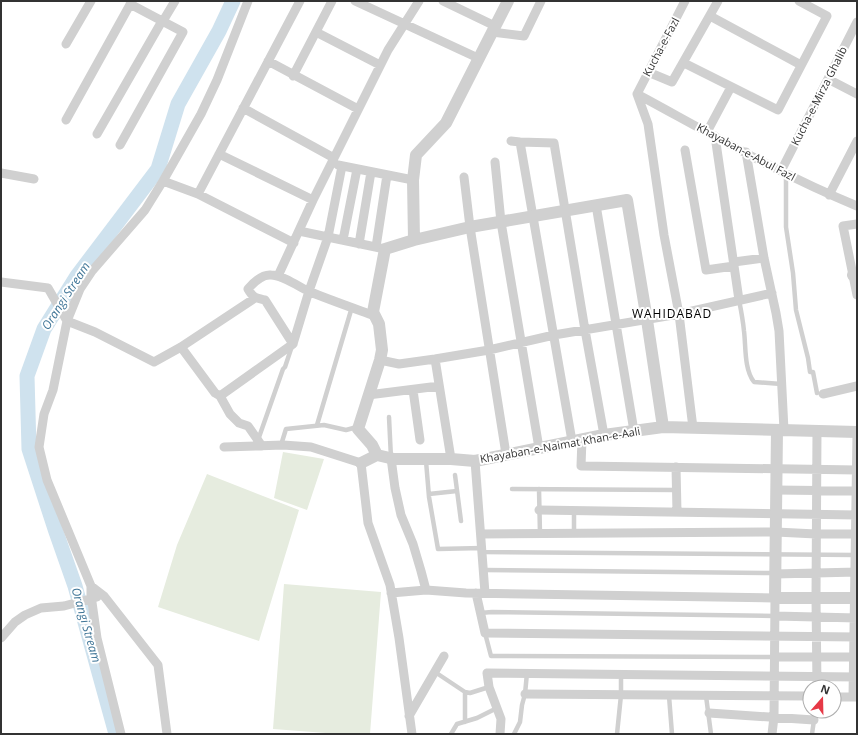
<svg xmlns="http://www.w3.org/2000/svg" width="858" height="735" font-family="'Open Sans',sans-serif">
<rect width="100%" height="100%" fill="#fff"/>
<path fill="#e6ecdf" d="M 283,452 L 324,459 L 307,510 L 274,498 Z
M 207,474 L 299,510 L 259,641 L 158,607 L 177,545 Z
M 284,584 L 381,592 L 370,734 L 339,734 L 273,729 Z"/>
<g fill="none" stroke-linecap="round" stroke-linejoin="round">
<path stroke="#cfe2ee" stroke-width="15" d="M 116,734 L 75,586 L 55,529 L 29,449 L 27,376 L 44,329 L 77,276 L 158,169 L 178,104 L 219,31 L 233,1"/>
<path stroke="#d0d0d0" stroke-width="4.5" d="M 786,173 L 786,227 L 793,273 L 796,310 L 808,358 L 810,372 L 813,372 L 817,393
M 739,300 C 741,310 743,321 744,331 C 746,347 744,369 754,382 L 781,384
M 389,417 L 391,458
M 317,425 L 352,307
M 258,440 L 283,369 L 285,367 L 292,346
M 281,445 L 286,429 L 324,425 L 346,430 L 357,427
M 426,461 L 429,497 L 438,549 L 482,548
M 455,475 L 461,521
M 512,489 L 676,490
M 539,489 L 540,534
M 429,494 L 457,491
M 574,510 L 574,534
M 483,552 L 855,555
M 484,570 L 774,573
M 480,613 L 492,612 L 775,616
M 485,633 L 491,656 L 775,657
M 435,672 L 465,692 L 470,693 L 489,687
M 465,692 L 465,722
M 669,696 L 672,734
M 706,696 L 711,734
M 451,734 L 457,724 L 477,718 L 497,708
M 514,734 L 520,722 L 522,705 L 525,694 L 527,673
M 617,734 L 621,695 L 621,674
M 812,734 L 814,720"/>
<path stroke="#d0d0d0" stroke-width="9" d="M 355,1 L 478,58
M 443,1 L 495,26
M 710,16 L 801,65
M 163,21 L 175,1
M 316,32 L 380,65
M 492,32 L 524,36 L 541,1
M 66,44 L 91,1
M 268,61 L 358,109
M 684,63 L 778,110 L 827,16 L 799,1
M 648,72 L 672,82 L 718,1
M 293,76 L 332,1
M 828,79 L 857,94
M 637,94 L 648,124 L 664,235 L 679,314 L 693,428
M 637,94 C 709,133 781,175 857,206
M 637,94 L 685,1
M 243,108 L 334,158
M 66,120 L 132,1
M 707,132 L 731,87
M 97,134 L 162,21
M 715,136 L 739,300
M 511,141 L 520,142 L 554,143 L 585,330 L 604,435
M 520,142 L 572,441
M 120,145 L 183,32 L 130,4
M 685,150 L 706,270 L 734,266
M 746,152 L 764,258 L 776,313 L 779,331 L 784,430
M 219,154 L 313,200
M 495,162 L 501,222 L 539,448
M 338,165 L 413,180
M 781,171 L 857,22
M 1,173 L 34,179
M 464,177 L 470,227 L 506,454
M 163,181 L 198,194 L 294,243
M 198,194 L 300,1
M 829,195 L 857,141
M 596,205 L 634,431
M 857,224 L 843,226 L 857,295
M 299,231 L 385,249
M 343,240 L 357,169
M 359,244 L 371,172
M 376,247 L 387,175
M 734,262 L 764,258
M 278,276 L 313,200 L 388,50 L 419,1
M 1,282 L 48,288 L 67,321 L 95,332 L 154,362 L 181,347 L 255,298
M 293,344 L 309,291 L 328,237 L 342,166
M 181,347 L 215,393 L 220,396 L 230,414 L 239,423 L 248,426 L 262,446
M 435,359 L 451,459
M 380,360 L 399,364 L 435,359 L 489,350 L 554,335 L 679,314 L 772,293
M 413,390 L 420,440
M 823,394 L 857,386
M 368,395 L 439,386
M 220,396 L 293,344 L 265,300 C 256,298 253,298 248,289 C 254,282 262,274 271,275 C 282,275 298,286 308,291 C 330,300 353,308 375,316
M 582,439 L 581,466 L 857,470
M 224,447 L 283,445 L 311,447 L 361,463 L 368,523 L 390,585 L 399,638 L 412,734
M 391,458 L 395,488 L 401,515 L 413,544 L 421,571 L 426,590 L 466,593 L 775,598 L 774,717 L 772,734
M 475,461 L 485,593
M 676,467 L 677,512
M 776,490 L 857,491
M 539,510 L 857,515
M 481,534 L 776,532 L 816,534 L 857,534
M 775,574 L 857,572
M 91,586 L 91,595 L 97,638 L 121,734
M 391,593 L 426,590
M 476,593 L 485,633 L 857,637
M 775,616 L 857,618
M 1,638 L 15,622 L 25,615 L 41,608 L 64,606 L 97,597
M 775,657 L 857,657
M 817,687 L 816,598 L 817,431
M 525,694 L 810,696
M 834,697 L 857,697
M 853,697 L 857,434
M 709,713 L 814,720
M 409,716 L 444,656
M 167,734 L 158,665 L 104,596 L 91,586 L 47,480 L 39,447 L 44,414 L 53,390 L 67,321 L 80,289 L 92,271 L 145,210 L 163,181 L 201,114 L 217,80 L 248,1
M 500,734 L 501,719 L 489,687 L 487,673 L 857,677"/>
<path stroke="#d0d0d0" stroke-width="12" d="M 414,240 L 413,180 L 416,155 L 446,123 L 508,1
M 853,275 L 857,274
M 777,430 L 775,598 L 857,598
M 377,455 L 372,445 L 358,429 L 380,360 L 382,350 L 379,324 L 373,312 L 385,249 L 414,240 L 470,227 L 627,200 L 647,320 L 663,427
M 361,463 L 377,455 L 394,459 L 451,459 L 475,461 L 604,435 L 663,427 L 857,432"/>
</g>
<g text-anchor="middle" stroke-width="4" stroke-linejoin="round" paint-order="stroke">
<g font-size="11" fill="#333" stroke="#fff">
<text transform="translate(661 47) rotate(-62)" y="4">Kucha-e-Fazl</text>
<text transform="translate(819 96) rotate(-63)" y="4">Kucha-e-Mirza Ghalib</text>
<text transform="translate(746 152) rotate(28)" y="4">Khayaban-e-Abul Fazl</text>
<text transform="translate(560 445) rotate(-10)" y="4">Khayaban-e-Naimat Khan-e-Aali</text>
</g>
<g font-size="12" font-style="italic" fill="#3f7597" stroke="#fff">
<text transform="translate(66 296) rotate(-57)" y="4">Orangi Stream</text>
<text transform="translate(86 625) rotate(74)" y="4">Orangi Stream</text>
</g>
<g font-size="12" letter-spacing="1" fill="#000" stroke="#fff">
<text x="672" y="318">WAHIDABAD</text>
</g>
</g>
<rect width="858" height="735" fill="none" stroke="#333333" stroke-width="4"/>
<g transform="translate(822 699) rotate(20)"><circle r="19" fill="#ffffff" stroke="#adadad"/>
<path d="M0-3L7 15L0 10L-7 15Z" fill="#e63946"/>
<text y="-6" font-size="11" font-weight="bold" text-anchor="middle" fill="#333333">N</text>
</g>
</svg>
